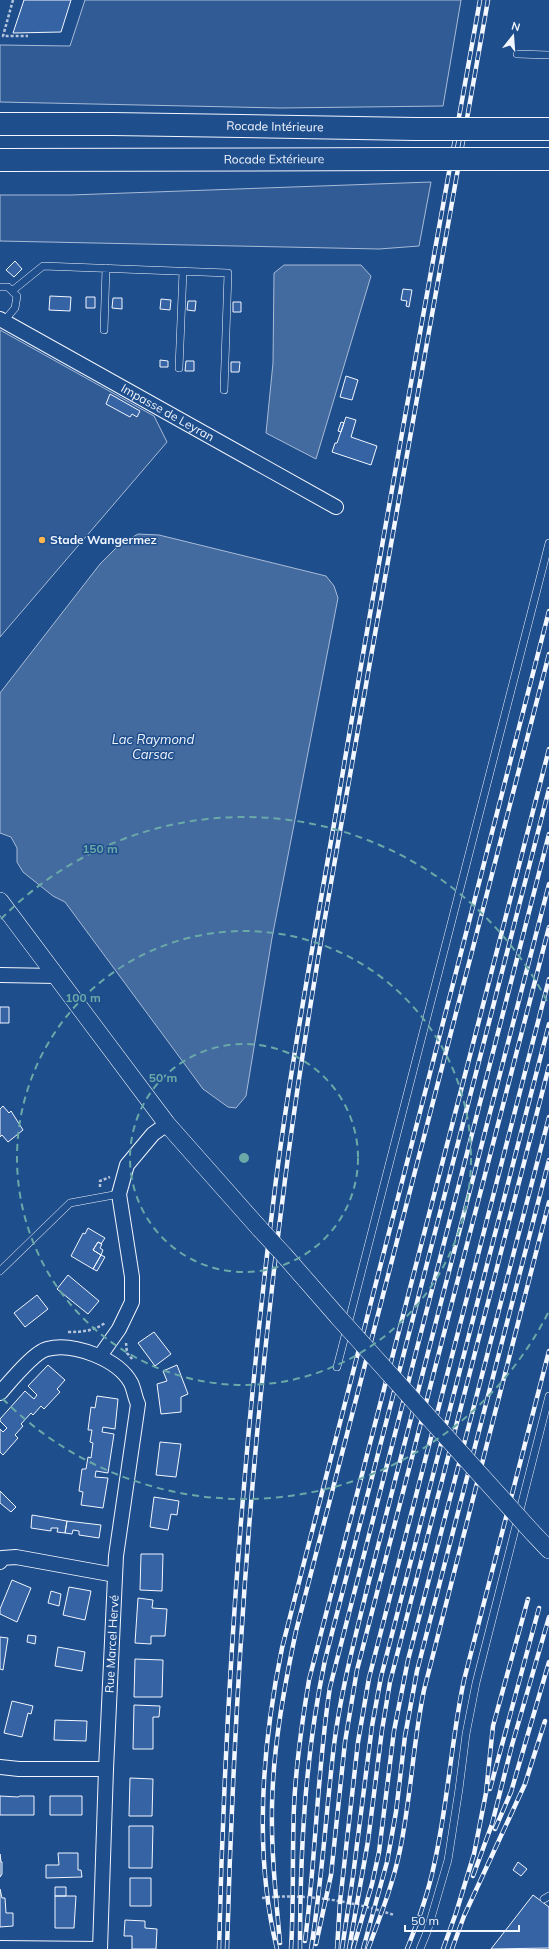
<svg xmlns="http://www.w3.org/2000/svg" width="549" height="1949" font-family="Mulish,sans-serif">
<rect width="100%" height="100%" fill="#1f4e8c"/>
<path fill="#305b95" stroke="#a8bbd7" d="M 85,0 L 461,0 L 443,106 L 280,108 L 0,102 L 0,45 L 70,46 Z
M 431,182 L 419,246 L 379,249 L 0,241 L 0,195 L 71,195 Z
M 0,330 L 154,416 L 167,442 L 0,637 Z"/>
<path fill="#446ba0" stroke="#a8bbd7" d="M 284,265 L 361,265 L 371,276 L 316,459 L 266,433 L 273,363 L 274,273 Z
M 138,534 L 159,535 L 326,576 L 334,586 L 338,598 L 272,938 L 246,1096 L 236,1108 L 228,1107 L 203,1089 L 65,902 L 53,896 L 23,872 L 17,862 L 17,848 L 11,837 L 0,833 L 0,693 L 100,564 L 119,545 Z"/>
<path fill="#3563a3" stroke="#f2f6ff" d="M 24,0 L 71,0 L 61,32 L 13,33 Z
M 15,261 L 22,269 L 14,277 L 6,270 Z
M 403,289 L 412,290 L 409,307 L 406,306 L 407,301 L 401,300 Z
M 50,296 L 71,297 L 70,311 L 49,310 Z
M 86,297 L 95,297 L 95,308 L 86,308 Z
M 113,298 L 122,298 L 122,309 L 112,308 Z
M 161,299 L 171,300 L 170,310 L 160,309 Z
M 188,301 L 196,301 L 195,311 L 187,310 Z
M 233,302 L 241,302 L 241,312 L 233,312 Z
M 160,360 L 168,361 L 168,367 L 160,367 Z
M 186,361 L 194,361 L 194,371 L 185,371 Z
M 231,362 L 240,362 L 239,372 L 231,372 Z
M 346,376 L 358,380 L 352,400 L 340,397 Z
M 110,394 L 140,411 L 137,417 L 132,414 L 130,417 L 106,404 Z
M 346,417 L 356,420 L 351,437 L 377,446 L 371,465 L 332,452 L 335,443 L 337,443 Z
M 341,422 L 344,423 L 341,432 L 338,431 Z
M 0,1007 L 9,1007 L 9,1023 L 0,1023 Z
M 3,1106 L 9,1113 L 11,1111 L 23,1130 L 8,1142 L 2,1135 L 0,1137 L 0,1109 Z
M 88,1228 L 105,1238 L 101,1244 L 98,1242 L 93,1250 L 101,1255 L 93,1269 L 71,1256 L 83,1233 L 85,1234 Z
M 98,1242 L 102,1244 L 100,1248 L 103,1250 L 101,1255 L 93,1250 Z
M 101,1255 L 105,1257 L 97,1271 L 93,1269 Z
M 68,1275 L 99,1301 L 88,1314 L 57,1289 Z
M 37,1295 L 48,1309 L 25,1327 L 14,1313 Z
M 154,1332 L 171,1354 L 155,1366 L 138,1343 Z
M 48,1365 L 65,1380 L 57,1389 L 60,1392 L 44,1409 L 41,1406 L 33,1415 L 31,1413 L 21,1424 L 23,1426 L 15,1435 L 18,1438 L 3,1455 L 0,1452 L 0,1429 L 3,1432 L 7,1428 L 0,1421 L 0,1419 L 25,1391 L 34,1399 L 37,1395 L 28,1386 Z
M 177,1365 L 188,1394 L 181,1397 L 181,1412 L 161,1414 L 157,1384 L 167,1381 L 163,1371 Z
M 97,1396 L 118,1399 L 115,1429 L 103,1427 L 102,1432 L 114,1434 L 108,1473 L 96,1471 L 95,1477 L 108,1478 L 103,1508 L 81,1505 L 83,1492 L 79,1491 L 82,1469 L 86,1469 L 88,1457 L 91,1458 L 93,1443 L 90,1442 L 92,1430 L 88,1430 L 91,1407 L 95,1408 Z
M 160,1442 L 181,1444 L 176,1477 L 156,1475 Z
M 0,1491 L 16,1507 L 11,1512 L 0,1503 Z
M 154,1497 L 179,1501 L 177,1515 L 171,1514 L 168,1530 L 150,1527 Z
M 32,1515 L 67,1521 L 65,1533 L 57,1532 L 58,1528 L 51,1528 L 51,1531 L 31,1528 Z
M 67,1521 L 101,1525 L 99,1538 L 79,1535 L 79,1531 L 73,1530 L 72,1534 L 65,1533 Z
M 141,1554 L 163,1554 L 162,1591 L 140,1590 Z
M 12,1580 L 31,1588 L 17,1622 L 0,1614 L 0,1609 Z
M 69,1587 L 91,1591 L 85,1620 L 63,1615 Z
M 51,1591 L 61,1594 L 59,1606 L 48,1603 Z
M 138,1598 L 153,1600 L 152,1608 L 167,1609 L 165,1636 L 151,1636 L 151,1644 L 135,1643 Z
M 28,1635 L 36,1636 L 35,1644 L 27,1642 Z
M 0,1637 L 8,1638 L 3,1670 L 0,1669 Z
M 58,1647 L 85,1652 L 82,1671 L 55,1666 Z
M 135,1659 L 163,1660 L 162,1697 L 134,1697 Z
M 12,1701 L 33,1706 L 31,1714 L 28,1713 L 22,1737 L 4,1733 Z
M 134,1705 L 160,1706 L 159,1717 L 153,1717 L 153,1749 L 133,1749 Z
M 55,1720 L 87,1721 L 86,1741 L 54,1740 Z
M 130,1778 L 153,1779 L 152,1816 L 129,1816 Z
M 0,1796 L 18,1797 L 20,1796 L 34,1796 L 34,1815 L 0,1815 Z
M 50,1796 L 82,1796 L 82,1815 L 50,1815 Z
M 129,1826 L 153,1826 L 152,1868 L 129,1868 Z
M 58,1853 L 78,1853 L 78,1870 L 81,1870 L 82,1877 L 46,1878 L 46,1865 L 59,1865 Z
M 0,1854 L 1,1862 L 2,1862 L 2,1874 L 0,1877 Z
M 518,1862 L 527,1869 L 521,1876 L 513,1870 Z
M 130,1878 L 151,1878 L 151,1906 L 130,1906 Z
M 55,1887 L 66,1887 L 66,1896 L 55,1896 Z
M 0,1889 L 2,1898 L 5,1898 L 6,1913 L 13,1913 L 13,1926 L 0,1927 Z
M 533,1895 L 549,1907 L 549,1948 L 491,1949 Z
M 55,1896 L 76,1896 L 74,1928 L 55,1928 Z
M 125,1920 L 145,1921 L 145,1928 L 157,1929 L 156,1949 L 132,1949 L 132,1936 L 124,1936 Z"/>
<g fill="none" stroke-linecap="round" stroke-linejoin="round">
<defs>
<path id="service" d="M 517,54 L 549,55
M 0,287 L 8,287 L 17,296 L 15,308 L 4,321
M 12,291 L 43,266 L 228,273 L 224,390
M 104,330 L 106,268
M 179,368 L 183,271
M 0,1271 L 70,1203 L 119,1194
M 337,1367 L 549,543
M 544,1899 L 549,1896
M 420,1949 L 427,1932 L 448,1860 L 459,1789 L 466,1734 L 476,1683 L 549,1396"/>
<g id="minor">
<path id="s1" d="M 0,319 L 336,507"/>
<path d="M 0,975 L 57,976"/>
<path d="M 100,1356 L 119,1329 L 132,1302 L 132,1277 L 119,1194 L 127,1165 L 153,1134 L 167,1124"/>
<path d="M 0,1393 C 9,1383 34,1352 47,1349 C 73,1342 118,1359 131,1383 C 134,1389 135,1398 138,1404 L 116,1556 L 106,1769 L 100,1949"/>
<path d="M 0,1562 L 2,1558 L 16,1557 L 115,1575"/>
<path d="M 0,1767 L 19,1769 L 106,1769"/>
<path d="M 0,1948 L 100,1949"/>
</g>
<path id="tertiary" d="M 0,901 L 167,1124 L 260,1229
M 284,1255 L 339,1318
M 532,1532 L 549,1550"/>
<g id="motorway">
<path id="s2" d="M 0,124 L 113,124 L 415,129"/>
<path d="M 507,129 L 549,129"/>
<path d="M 500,159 L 549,159"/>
<path id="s3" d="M 0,160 L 410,159"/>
</g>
</defs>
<use href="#service" stroke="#f2f6ff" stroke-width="8"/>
<use href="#minor" stroke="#f2f6ff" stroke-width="16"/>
<use href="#tertiary" stroke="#f2f6ff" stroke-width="18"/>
<use href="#motorway" stroke="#f2f6ff" stroke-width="24"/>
<path stroke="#b3c4dc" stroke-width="2.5" stroke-dasharray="3 2" stroke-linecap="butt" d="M 13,0 L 3,36 L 28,36
M 100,1187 L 100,1181 L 110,1177
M 68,1332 C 83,1332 93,1331 105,1323
M 126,1343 L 127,1353 L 133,1360
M 262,1898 C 305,1893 352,1901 394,1915"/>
<use href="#service" stroke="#1f4e8c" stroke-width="7"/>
<use href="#minor" stroke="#1f4e8c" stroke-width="14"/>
<use href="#tertiary" stroke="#1f4e8c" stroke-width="17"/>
<use href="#motorway" stroke="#1f4e8c" stroke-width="22"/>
<defs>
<path id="rail" d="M 490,1789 L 539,1608
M 495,1829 L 511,1792 L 549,1662
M 473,1876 L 492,1824 L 512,1745 L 549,1617
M 305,1941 C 316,1856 317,1771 330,1687 L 549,834
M 280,1943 C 276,1897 271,1852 272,1806 C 273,1748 284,1688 296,1631 L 549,654
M 316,1944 L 331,1875 L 345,1742 L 357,1670 L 549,927
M 219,1949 C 225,1692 244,1435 276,1180 C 293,1049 318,919 340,789 C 384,526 433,263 480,0
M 227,1949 C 234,1692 252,1435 285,1180 C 307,1007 340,834 370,662 C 409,442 449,221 488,0
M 277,1949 C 253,1851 262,1746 282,1648 L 549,611
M 291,1949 C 294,1901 292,1854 294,1807 C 296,1764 302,1722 309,1680 L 549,749
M 300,1949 C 300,1852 305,1755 325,1660 L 549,789
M 311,1949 C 322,1881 326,1813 334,1745 C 341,1690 355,1638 368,1585 L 549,884
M 337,1949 L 340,1902 L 358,1742 L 369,1678 L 549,979
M 342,1949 L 353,1876 L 372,1726 L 381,1677 L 549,1024
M 349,1949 L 368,1841 L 382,1730 L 390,1682 L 549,1066
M 353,1949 L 372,1884 L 379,1852 L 394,1731 L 408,1660 L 549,1117
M 363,1949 L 387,1862 L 396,1812 L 405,1736 L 417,1671 L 549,1160
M 368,1949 C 380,1917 393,1884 400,1850 C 411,1797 413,1743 424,1690 L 549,1202
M 407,1949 C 418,1922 428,1894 434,1865 C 448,1804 451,1741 464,1680 L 549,1351
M 443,1949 L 456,1913 L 474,1854 L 486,1793 L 493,1726 L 528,1599
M 452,1949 L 464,1916 L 525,1784 L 545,1721"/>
</defs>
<use href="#rail" stroke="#f2f6ff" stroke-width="4.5"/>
<use href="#rail" stroke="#1f4e8c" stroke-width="3" stroke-dasharray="9" stroke-linecap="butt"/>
<defs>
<path id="tertiary-bridge" d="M 260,1229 L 284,1255
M 339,1318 L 532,1532"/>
<path id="motorway-bridge" d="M 415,129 L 507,129
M 410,159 L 500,159"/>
</defs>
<use href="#tertiary-bridge" stroke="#f2f6ff" stroke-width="18" stroke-linecap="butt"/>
<use href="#motorway-bridge" stroke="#f2f6ff" stroke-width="24" stroke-linecap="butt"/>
<use href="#tertiary-bridge" stroke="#1f4e8c" stroke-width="17"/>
<use href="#motorway-bridge" stroke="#1f4e8c" stroke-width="22"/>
</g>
<g fill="none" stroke="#6aa9a8" stroke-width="2" stroke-dasharray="7 5">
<circle cx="244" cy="1158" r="114"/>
<circle cx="244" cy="1158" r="227"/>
<path d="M548 1313A341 341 0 0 1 1 1397M1 919A341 341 0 0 1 548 1003"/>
</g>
<circle fill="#ffb74d" stroke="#1f4e8c" stroke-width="1.5" cx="42" cy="540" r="4"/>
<g text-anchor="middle" stroke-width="3" stroke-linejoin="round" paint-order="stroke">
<g font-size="12" fill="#f2f6ff" stroke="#1f4e8c">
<text dy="4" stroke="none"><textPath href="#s2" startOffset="275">Rocade Intérieure</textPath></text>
<text dy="4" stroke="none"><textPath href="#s3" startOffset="274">Rocade Extérieure</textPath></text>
<text dy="4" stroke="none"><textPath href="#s1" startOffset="192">Impasse de Leyran</textPath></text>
<text transform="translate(112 1644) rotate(-87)" y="4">Rue Marcel Hervé</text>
</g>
<g font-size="12" font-weight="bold" fill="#f2f6ff" stroke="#1f4e8c" text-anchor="start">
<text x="50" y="544">Stade Wangermez</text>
</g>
<g font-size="13" font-style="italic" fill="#f2f6ff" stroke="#1f4e8c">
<text x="153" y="744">Lac Raymond<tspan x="153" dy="15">Carsac</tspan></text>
</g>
</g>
<circle cx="244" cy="1158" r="6" fill="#6aa9a8" stroke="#1f4e8c" stroke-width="2"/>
<g font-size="12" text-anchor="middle" font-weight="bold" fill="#6aa9a8" stroke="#1f4e8c" stroke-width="3" stroke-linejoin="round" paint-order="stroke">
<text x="100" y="853">150 m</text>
<text x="83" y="1002">100 m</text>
<text x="163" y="1082">50 m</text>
</g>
<g transform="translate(513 36) rotate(17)" stroke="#1f4e8c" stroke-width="3" paint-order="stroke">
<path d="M0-3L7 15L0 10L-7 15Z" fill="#f2f6ff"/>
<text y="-6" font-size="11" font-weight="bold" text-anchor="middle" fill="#f2f6ff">N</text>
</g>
<path d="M405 1925v6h114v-6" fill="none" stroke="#f2f6ff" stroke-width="2"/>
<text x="411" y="1925" font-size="12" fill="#f2f6ff" stroke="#1f4e8c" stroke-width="3" paint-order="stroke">50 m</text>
</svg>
